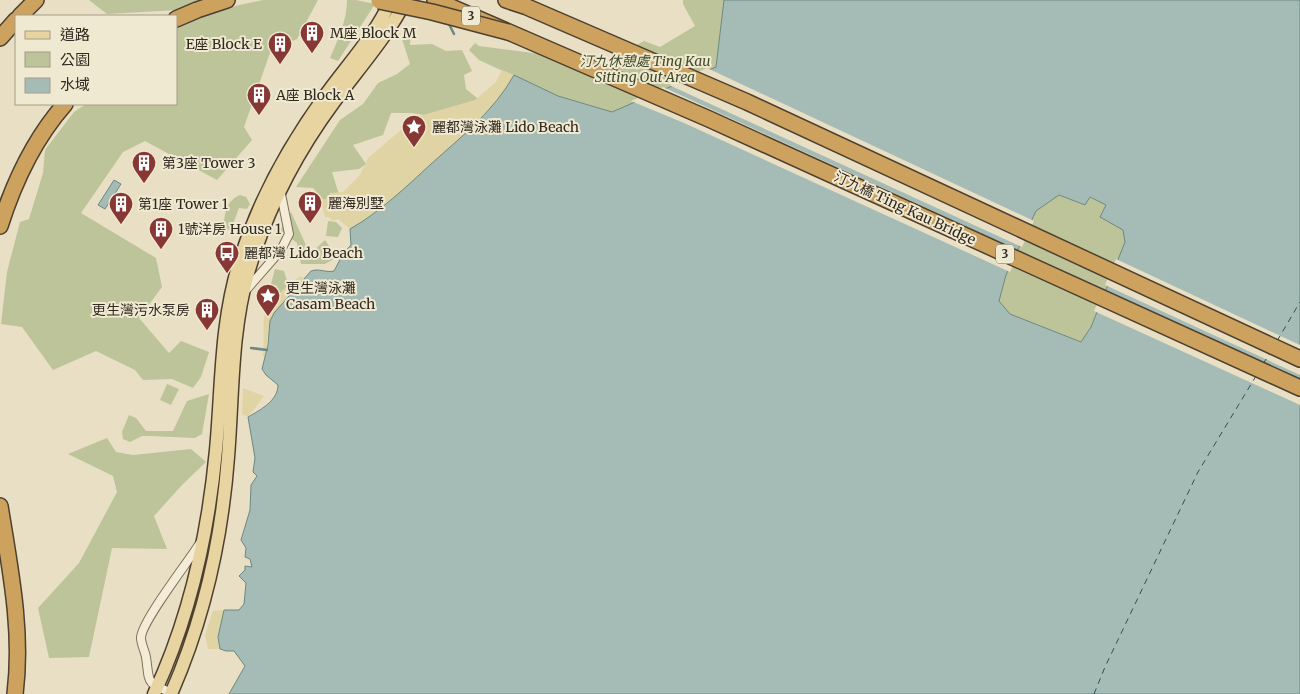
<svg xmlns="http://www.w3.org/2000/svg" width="1300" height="694" font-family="Merriweather,'Noto Sans TC',serif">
<rect width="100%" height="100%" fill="#e8dfc4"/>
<path fill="#bdc499" d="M 89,0 L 207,0 L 178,10 L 107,14 Z
M 263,0 L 318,0 L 297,39 L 271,50 L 244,127 L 252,140 L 217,180 L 145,141 L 123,152 L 81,213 L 156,258 L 162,287 L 139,318 L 169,353 L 181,341 L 209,352 L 201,377 L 193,388 L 172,379 L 143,380 L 135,370 L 96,351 L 53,370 L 22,327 L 1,324 L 7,272 L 20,222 L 29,219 L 43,173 L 45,150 L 74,112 L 86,104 L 176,104 L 176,27 L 180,24 L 221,9 Z
M 347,0 L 356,0 L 375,4 L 338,61 L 330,58 C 338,39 347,21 347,0 Z
M 683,0 L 724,0 L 716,67 L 612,112 L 558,96 L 479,60 L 469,50 L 475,43 L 479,46 L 555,56 L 591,64 L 595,56 L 609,63 L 611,59 L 644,41 L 660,47 L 695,26 L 683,4 Z
M 407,29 L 411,34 L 410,45 L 432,44 L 446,51 L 462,50 L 472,71 L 464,75 L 466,89 L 482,102 L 442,118 L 412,113 L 391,113 L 383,135 L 353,145 L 366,164 L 359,169 L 332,172 L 341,201 L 329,206 L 313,188 L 296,187 L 340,120 L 363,104 L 378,83 L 397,74 L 410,64 L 402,39 Z
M 240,195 L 246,197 L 250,204 L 247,209 L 239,208 L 231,230 L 223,229 C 225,215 225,201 240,195 Z
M 1059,195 L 1085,205 L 1090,197 L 1106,205 L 1123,230 L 1126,242 L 1091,327 L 1081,342 L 1010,314 L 999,301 L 1006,275 L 1036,211 Z
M 291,212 L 310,254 L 325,240 L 337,257 L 325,264 L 301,264 L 297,243 L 280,230 Z
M 328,221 L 336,222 L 342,228 L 338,237 L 326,236 Z
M 275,269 L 284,271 L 288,284 L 279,300 L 271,303 L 277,286 L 271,284 Z
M 167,384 L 179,389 L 171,405 L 160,400 Z
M 209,394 L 202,434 L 195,438 L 149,436 L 142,436 L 130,442 L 123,439 L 122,432 L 129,415 L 136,418 L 146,431 L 173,431 L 187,401 Z
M 107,438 L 116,452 L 133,455 L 191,449 L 206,462 L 182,485 L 154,516 L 167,549 L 112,548 L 89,657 L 49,658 L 38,608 L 79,563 L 117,492 L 113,476 L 68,454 Z"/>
<path fill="#e1d4a4" d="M 502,70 L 514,75 C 494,111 461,137 431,164 C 406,187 380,212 350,229 L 338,219 L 333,221 L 328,217 L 325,217 L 321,201 L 329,197 L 330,193 L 343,192 L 360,175 L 368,158 L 416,117 L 475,100 L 496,82 Z
M 301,276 L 304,279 C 289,295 274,308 269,330 C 267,338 267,348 265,357 L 263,356 C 264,343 263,328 264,316 C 266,304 290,282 301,276 Z
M 243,388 L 264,396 L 248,417 L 242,414 Z
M 224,610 L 218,637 L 220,649 L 208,649 L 205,635 L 213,611 Z"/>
<path fill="#a5bbb6" stroke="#6d8883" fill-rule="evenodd" d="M 724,0 L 1300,0 L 1300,694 L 229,694 L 245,666 L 234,651 L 226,651 L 220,649 L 218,637 L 224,610 L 239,610 L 244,604 L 246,583 L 239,576 L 245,570 L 245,566 L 252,567 L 250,559 L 245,557 L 246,548 L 241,540 L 250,510 L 251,485 L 257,476 L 253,472 L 255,458 L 248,417 C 260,410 278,401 278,385 L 266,375 L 262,369 L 268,345 L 270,321 L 274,313 L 311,271 C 319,268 326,273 334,271 L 343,254 L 351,245 L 350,229 C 380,212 406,187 431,164 C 461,137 494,111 514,75 L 558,96 L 612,112 L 716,67 ZM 1059,195 L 1085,205 L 1090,197 L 1106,205 L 1100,217 L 1123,230 L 1125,242 L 1091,327 L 1081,342 L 1010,314 L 999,301 L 1006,275 L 1036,211 Z
M 114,180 L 121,184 L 105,209 L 98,205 Z"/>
<path fill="#e8dfc4" d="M 707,68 L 1034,221 L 1022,247 L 669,85 Z
M 663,87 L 1020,251 L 1010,272 L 684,123 L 631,101 Z
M 1116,259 L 1300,345 L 1300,375 L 1105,285 Z
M 1103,290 L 1300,380 L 1300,405 L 1094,311 Z"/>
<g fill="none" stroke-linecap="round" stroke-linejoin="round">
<path stroke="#6d8883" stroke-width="2.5" d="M 448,22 L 454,34
M 251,348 L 267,350"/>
<path stroke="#30504f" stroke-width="1" stroke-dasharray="6 5" stroke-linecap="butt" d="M 1277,341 L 1300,302
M 1263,364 L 1270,353
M 1094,694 L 1105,667 L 1198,472 L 1256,376"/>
<defs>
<path id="minor" d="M 247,289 L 281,250 L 289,234 L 281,194
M 172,693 C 145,682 150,684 146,657 C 145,651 141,644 141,638 C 141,622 189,561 200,543"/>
<path id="primary" d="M 154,694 C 190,617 208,535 216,450 C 222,386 220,326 239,263 C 257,204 288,147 325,96 C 347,65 375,36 391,0
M 171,694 C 204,619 222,538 228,457 C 233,395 231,333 248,273 C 266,212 297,152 334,102 C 359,68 387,37 406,0"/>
<path id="motorway" d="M 435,0 L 709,119 L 1300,388
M 506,0 L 527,7 L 747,102 L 1300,359
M 20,16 L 36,0
M 176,19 L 197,10 L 227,0
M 0,38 L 16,20
M 0,226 C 14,182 34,139 65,104
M 0,506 C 10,568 23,631 15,694"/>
</defs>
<use href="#minor" stroke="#80715c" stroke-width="10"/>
<use href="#primary" stroke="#4e4030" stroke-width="15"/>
<use href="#motorway" stroke="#4e4030" stroke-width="18"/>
<use href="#minor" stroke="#f4ecd6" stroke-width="8"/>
<use href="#primary" stroke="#e7d4a0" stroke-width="12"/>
<use href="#motorway" stroke="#cda25e" stroke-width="15"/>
<defs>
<path id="motorway-bridge" d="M 379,1 L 432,12 L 508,32"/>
</defs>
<use href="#motorway-bridge" stroke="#4e4030" stroke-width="18" stroke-linecap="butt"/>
<use href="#motorway-bridge" stroke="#cda25e" stroke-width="15"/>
</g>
<defs>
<symbol id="building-pin" viewBox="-11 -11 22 30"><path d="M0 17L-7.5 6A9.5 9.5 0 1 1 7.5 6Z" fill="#873834" stroke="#f0e9d2"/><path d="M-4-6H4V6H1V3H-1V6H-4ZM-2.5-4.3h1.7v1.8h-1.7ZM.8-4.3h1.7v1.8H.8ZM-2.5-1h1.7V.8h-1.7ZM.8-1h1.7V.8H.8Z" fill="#fff"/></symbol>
<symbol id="sight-pin" viewBox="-11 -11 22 30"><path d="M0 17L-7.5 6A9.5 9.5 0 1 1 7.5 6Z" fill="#873834" stroke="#f0e9d2"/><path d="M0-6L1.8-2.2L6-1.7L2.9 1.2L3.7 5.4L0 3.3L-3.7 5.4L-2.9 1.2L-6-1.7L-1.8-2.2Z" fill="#fff"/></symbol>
<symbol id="bus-pin" viewBox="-11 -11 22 30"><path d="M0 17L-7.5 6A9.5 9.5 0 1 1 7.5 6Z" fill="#873834" stroke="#f0e9d2"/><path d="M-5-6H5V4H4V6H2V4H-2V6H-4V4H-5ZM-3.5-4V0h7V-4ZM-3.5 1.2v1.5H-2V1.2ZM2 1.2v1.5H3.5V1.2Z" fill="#fff"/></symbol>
</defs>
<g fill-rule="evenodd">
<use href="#building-pin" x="298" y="19" width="28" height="38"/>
<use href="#building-pin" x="266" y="30" width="28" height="38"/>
<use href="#building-pin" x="245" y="81" width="28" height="38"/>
<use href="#sight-pin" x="400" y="113" width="28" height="38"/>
<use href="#building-pin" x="130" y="149" width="28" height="38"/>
<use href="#building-pin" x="296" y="189" width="28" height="38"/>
<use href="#building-pin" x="107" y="190" width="28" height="38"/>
<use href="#building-pin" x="147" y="215" width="28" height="38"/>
<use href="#bus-pin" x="213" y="239" width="28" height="38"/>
<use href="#sight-pin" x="254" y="282" width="28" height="38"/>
<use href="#building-pin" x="193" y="296" width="28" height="38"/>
</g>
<g text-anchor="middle" stroke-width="4" stroke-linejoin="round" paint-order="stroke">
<g fill="#f0e9d2" stroke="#6b6355" stroke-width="1">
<rect x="462" y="6.5" width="18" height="19" rx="4"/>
<rect x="996" y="244.5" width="18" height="19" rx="4"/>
</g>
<g font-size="12" font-weight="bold" fill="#32291f">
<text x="471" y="20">3</text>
<text x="1005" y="258">3</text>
</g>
<g font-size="14" fill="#32291f" stroke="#f0e9d2" text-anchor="start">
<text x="330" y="38">M座 Block M</text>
<text x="262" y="49" text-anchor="end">E座 Block E</text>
<text x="276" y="100">A座 Block A</text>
<text x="432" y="132">麗都灣泳灘 Lido Beach</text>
<text x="162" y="168">第3座 Tower 3</text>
<text x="328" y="208">麗海別墅</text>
<text x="138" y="209">第1座 Tower 1</text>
<text x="178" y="234">1號洋房 House 1</text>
<text x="244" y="258">麗都灣 Lido Beach</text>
<text x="286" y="293">更生灣泳灘<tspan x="286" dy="16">Casam Beach</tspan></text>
<text x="190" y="315" text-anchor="end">更生灣污水泵房</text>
</g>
<g font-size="14" font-style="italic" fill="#414c28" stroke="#f0e9d2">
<text x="645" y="66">汀九休憩處 Ting Kau<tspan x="645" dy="16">Sitting Out Area</tspan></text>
</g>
<g font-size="14" fill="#32291f" stroke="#f0e9d2">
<text transform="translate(905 208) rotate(25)" y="5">汀九橋 Ting Kau Bridge</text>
</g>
</g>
<rect x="15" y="15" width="162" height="90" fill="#f0e9d2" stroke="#a49c8a"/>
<rect x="25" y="31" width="25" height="8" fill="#e7d4a0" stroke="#a49c8a"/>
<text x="60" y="40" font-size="15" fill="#32291f">道路</text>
<rect x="25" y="52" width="25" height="15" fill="#bdc499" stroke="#a49c8a"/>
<text x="60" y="65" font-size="15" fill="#32291f">公園</text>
<rect x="25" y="78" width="25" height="15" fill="#a5bbb6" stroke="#a49c8a"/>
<text x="60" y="90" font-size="15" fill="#32291f">水域</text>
</svg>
